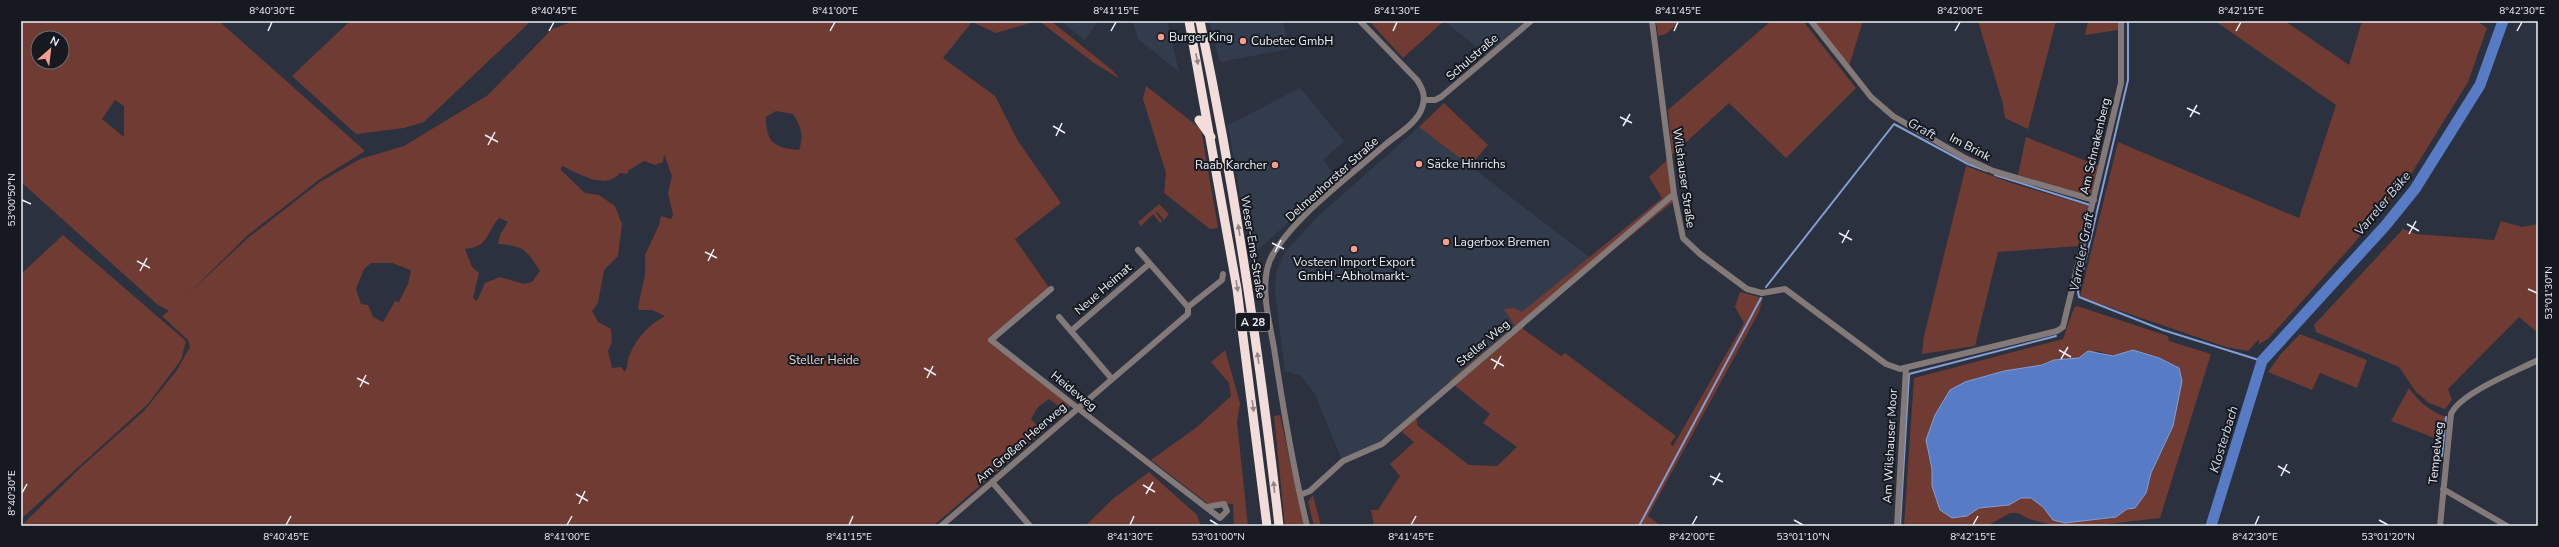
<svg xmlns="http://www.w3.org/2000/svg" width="2559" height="547" font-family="'Nunito Sans',sans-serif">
<rect width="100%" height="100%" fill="#2b313e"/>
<path fill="#333c4d" d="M 1060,21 L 1098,21 L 1085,40 Z
M 1133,21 L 1167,21 L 1179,72 L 1138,39 Z
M 1209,21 L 1283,21 L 1289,49 L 1220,62 Z
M 1444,21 L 1526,21 L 1487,55 Z
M 1300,88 L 1344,141 L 1323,160 L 1338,178 L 1251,256 L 1228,125 Z
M 1419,127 L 1593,260 L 1378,443 L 1363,451 L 1341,458 L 1315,394 L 1301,376 L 1285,371 L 1275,294 L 1276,272 L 1285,252 L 1316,218 Z"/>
<path fill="#703b33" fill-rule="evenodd" d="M 21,21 L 219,21 L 365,151 L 320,179 L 248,235 L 187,295 L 249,237 L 320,182 L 360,159 L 404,146 L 488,95 L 552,29 L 574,21 L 1037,21 L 996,33 L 972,22 L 943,58 L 995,96 L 1018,141 L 1061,203 L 1015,239 L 1050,289 L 989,339 L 1071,406 L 1065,411 L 1049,399 L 1038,407 L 1031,419 L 1043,432 L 933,526 L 591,526 L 590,524 L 584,526 L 21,526 L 81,467 L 144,411 L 177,370 L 190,347 L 188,340 L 162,316 L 169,311 L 158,305 L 21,182 ZM 38,38 L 62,38 L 62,62 L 38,62 ZM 115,100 L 124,106 L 124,137 L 102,119 ZM 776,111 L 793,114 C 801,126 804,136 799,150 C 774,148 766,142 766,117 ZM 664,154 L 672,176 L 668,193 L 673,215 L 671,219 L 661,216 L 659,225 L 645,255 L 645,275 L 638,307 L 639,310 L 652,310 L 665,316 C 649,325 637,337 630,354 C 627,360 628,366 625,372 L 621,367 L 612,368 L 608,351 L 612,342 L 611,329 L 598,322 L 592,311 L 598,303 L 604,270 L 618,256 L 622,224 L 615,206 L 599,195 L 585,193 L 561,170 L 562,166 C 578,173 605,191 620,173 L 627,174 L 629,170 L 644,161 L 655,165 L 663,162 ZM 499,218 L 508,222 L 500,235 L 498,244 C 525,246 526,250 540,271 L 532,282 L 524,284 L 500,277 L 485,283 L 477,301 L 473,298 L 479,273 L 472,267 L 465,249 C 490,246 485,234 499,218 ZM 371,263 L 392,263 L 411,270 L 408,284 L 399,302 L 395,301 L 383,322 L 373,317 L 368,305 L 361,304 L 356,289 L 364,269 Z
M 350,21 L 531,21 L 424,122 L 404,128 L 356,134 L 292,76 Z
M 1039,21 L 1051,21 L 1112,70 L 1120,79 L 1094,63 Z
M 1369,21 L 1444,21 L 1403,58 Z
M 1656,21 L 1680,21 L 1666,34 L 1658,36 Z
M 1771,21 L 1803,21 L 1856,88 L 1786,158 L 1729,103 L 1672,155 L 1668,110 Z
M 1814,21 L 1863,21 L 1849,66 Z
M 1978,21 L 2056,21 L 2028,129 L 2005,118 L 2003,104 Z
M 2088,21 L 2119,21 L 2118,30 L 2085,35 Z
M 2215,21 L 2285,21 L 2349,65 L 2362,21 L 2477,21 L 2487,28 L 2468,82 L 2413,171 L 2349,249 L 2268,339 L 2259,344 L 2259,339 L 2248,351 L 2226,347 L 2080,297 L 2118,142 L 2299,218 L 2336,105 Z
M 1146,86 L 1201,129 L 1218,228 L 1210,229 L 1164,193 L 1166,173 L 1143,99 Z
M 1444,103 L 1488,145 L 1470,166 L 1419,127 Z
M 2026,137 L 2099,166 L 2093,192 L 2088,195 L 2018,175 Z
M 1667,160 L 1673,202 L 1525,321 L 1523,329 L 1561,356 L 1565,353 L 1676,436 L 1670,444 L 1673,446 L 1744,323 L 1735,307 L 1740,292 L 1763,298 L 1759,312 L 1648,516 L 1661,526 L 1374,526 L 1371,510 L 1378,510 L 1400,476 L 1390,464 L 1414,442 L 1402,432 L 1416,418 L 1418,426 L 1469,465 L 1497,466 L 1517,447 L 1483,423 L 1490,414 L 1449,381 L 1515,326 L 1504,309 L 1514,308 L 1522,312 L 1662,198 L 1649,177 Z
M 1966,166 L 2014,184 L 2089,206 L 2078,246 L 1998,252 L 1975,346 L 1922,354 L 1924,336 Z
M 1159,204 L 1169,214 L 1164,220 L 1157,212 L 1156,213 L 1162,221 L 1160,223 L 1153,214 L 1141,226 L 1138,222 Z
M 2501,221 L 2522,227 L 2538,224 L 2538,333 L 2519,317 L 2448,389 L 2452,400 L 2445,409 L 2429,403 L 2416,392 L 2399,367 L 2316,332 L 2314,325 L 2403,229 L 2416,234 L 2494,240 Z
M 63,235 L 186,341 L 181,360 L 148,404 L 21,519 L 21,274 Z
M 2077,306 L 2168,336 L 2169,341 L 2211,354 L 2160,518 L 2091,526 L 2056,526 L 2029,519 L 2018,513 L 2010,513 L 1987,526 L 1904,526 L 1914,378 L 2063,339 L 2074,308 ZM 2133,350 L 2159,358 L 2179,368 L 2173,426 L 2151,473 L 2149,484 L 2135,508 L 2127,509 L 2116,517 L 2065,523 L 2053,520 L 2043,507 L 2031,498 L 2021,498 L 2009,505 L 1979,508 L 1932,486 L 1932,469 L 1926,440 L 1950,390 L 1965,382 L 2004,371 L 2042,365 L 2054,360 L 2079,358 L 2098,351 L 2113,356 Z
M 2300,334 L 2367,360 L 2357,388 L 2320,373 L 2312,390 L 2268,372 L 2280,355 Z
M 1225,350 L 1240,403 L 1237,422 L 1248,526 L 1234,526 L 1233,504 L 1207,503 L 1151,460 L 1197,427 L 1231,396 L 1229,383 L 1211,362 Z
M 2409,388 C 2419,402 2429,410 2445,417 L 2442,441 L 2391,421 Z
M 1280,415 L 1304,526 L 1285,526 L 1274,416 Z
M 1149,472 L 1197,515 L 1201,526 L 1085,526 L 1114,498 Z
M 1313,495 L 1321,526 L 1314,526 L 1308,502 Z"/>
<path fill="#577bc4" stroke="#849ed4" d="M 2133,350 L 2159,358 L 2179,368 L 2182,381 L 2173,426 L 2151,473 L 2146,493 L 2135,508 L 2127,509 L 2116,517 L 2065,523 L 2053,520 L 2043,507 L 2031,498 L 2021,498 L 2009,505 L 1979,508 L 1967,516 L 1952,518 L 1940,510 L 1932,486 L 1932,469 L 1926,440 L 1935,415 L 1950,390 L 1965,382 L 2004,371 L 2042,365 L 2054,360 L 2079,358 L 2088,351 L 2113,356 Z"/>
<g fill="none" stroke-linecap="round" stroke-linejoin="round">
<path stroke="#849ed4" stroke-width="2" d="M 2128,21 L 2128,80 L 2078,292 L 2079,297 L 2163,330 L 2262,361
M 1995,175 L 2090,205
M 1766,287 L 1894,124 L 1968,164 L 1987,171
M 2442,456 L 2446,417
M 1639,526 L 1761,298
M 1900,526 L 1909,374 L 2056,336"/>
<path stroke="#577bc4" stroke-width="11" d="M 2211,526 L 2262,361 L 2385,226 L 2415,189 L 2480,85 L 2503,21"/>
<path stroke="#827978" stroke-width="6" d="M 1652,21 L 1674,194 L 1683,238 L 1700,254 L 1747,289 L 1762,293 L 1785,289 L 1886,364 L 1900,369 L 2057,331 L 2063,327 L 2121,83 L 2121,21
M 1811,21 L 1871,97 L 1893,116 L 1965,158 L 1993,171 L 2094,200
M 1424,100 L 1435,100 L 1441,97 L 1531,21
M 1051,289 L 991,340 C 1067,400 1143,459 1220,518 L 1227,511 L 1224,504 L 1206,507
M 1188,307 L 1222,280 L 1223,274
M 1059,317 L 1112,379
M 1071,331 L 1149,264
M 992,482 L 1030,526
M 2443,489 L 2507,526
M 1300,495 L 1310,491 L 1343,461 L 1382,444 L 1674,194
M 941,526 L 1188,314 L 1188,307 L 1138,250
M 1307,526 C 1293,467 1283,408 1274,348 C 1270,325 1263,299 1266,276 C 1267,267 1270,258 1275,251 C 1299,213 1352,174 1386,144 C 1398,134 1417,123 1422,108 C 1426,97 1423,89 1417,80 L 1360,21
M 1897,526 L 1906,368
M 2440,526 L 2451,414 C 2460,393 2517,371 2538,360"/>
<path stroke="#f3ddda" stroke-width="9" d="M 1189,21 L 1237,289 L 1267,526
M 1200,21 C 1235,188 1260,357 1279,526
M 1199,120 L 1211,137"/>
</g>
<defs><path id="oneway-solid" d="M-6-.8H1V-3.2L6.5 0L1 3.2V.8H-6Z"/></defs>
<g fill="#908586">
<use href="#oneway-solid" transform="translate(1197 59) rotate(79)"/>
<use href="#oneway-solid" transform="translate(1239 230) rotate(-99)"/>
<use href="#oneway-solid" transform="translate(1237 286) rotate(81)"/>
<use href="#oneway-solid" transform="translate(1258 358) rotate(-98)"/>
<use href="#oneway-solid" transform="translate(1253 406) rotate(82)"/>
<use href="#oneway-solid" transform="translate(1274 487) rotate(-96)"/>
</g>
<path fill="none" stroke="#ecf0f8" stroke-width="1.5" d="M 268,31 L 272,22M 549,31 L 554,22M 830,31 L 835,22M 1111,31 L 1116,22M 1393,31 L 1397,22M 1674,31 L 1678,22M 1955,31 L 1960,22M 2236,31 L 2241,22M 2517,31 L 2522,22M 2187,108 L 2200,114M 1620,117 L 1632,123M 2190,117 L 2197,105M 1053,126 L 1065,133M 1623,126 L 1630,114M 485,135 L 498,142M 1056,136 L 1062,123M 488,145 L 495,132M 22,200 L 31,204M 2407,224 L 2419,231M 1839,233 L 1852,240M 2409,234 L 2416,221M 1272,243 L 1284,249M 1842,243 L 1849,230M 705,252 L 717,258M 1275,252 L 1281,240M 137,261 L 150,268M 708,261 L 714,249M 140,271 L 147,258M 2528,289 L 2537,293M 2059,350 L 2071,357M 1491,359 L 1504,366M 2061,359 L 2068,347M 924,368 L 936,375M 1494,369 L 1501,356M 357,378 L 369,384M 927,378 L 933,366M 360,387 L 366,375M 2278,466 L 2290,473M 1710,476 L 1723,482M 2281,476 L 2287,464M 1143,485 L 1155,492M 1713,485 L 1720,473M 22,493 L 27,484M 576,494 L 588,501M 1146,494 L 1153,482M 579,504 L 585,491M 1210,520 L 1218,525M 1794,520 L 1803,525M 2379,520 L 2388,525M 286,525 L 291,516M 567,525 L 572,516M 849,525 L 853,516M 1130,525 L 1134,516M 1411,525 L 1416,516M 1692,525 L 1697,516M 1973,525 L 1978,516M 2255,525 L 2259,516"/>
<g fill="#f59d8e" stroke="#16191f" stroke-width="1.5">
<circle cx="1161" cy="37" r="4"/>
<circle cx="1243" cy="41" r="4"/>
<circle cx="1419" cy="164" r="4"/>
<circle cx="1275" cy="165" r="4"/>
<circle cx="1446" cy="242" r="4"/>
<circle cx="1354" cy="249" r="4"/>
</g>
<g text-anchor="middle" stroke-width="4" stroke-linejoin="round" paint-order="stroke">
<rect fill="#16191f" stroke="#acb0b7" stroke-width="1" x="1236" y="313" width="34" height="18" rx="3"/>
<g font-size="11" font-weight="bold" fill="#ecf0f8">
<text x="1253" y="326">A 28</text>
</g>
<g font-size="12" fill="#ecf0f8" stroke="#16191f" text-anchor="start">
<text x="1169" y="41">Burger King</text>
<text x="1251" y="45">Cubetec GmbH</text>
<text x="1427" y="168">Säcke Hinrichs</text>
<text x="1267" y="169" text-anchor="end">Raab Karcher</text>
<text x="1454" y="246">Lagerbox Bremen</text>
<text x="1354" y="266" text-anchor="middle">Vosteen Import Export<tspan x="1354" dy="14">GmbH -Abholmarkt-</tspan></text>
</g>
<g font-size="12" fill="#ecf0f8" stroke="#16191f">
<text transform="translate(1472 57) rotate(-41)" y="4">Schulstraße</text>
<text transform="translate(2095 146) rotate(-77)" y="4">Am Schnakenberg</text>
<text transform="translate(1970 147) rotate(28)" y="4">Im Brink</text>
<text transform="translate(1684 178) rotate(82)" y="4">Wilshauser Straße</text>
<text transform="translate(1332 179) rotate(-42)" y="4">Delmenhorster Straße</text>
<text transform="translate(1253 247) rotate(81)" y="4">Weser-Ems-Straße</text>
<text transform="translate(1103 289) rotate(-41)" y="4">Neue Heimat</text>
<text transform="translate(1483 343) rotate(-40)" y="4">Steller Weg</text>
<text transform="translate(1074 391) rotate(39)" y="4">Heideweg</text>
<text transform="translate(1021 443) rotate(-41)" y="4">Am Großen Heerweg</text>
<text transform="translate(1890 446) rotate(-87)" y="4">Am Wilshauser Moor</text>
<text transform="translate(2436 453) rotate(-84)" y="4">Tempelweg</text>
</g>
<g font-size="12" fill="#eed4d0" stroke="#16191f">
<text x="824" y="364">Steller Heide</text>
</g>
<g font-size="13" font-style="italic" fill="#ced8ec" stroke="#16191f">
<text transform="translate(1922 128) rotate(29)" y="5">Graft</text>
<text transform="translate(2382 203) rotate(-50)" y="5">Varreler Bäke</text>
<text transform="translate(2081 252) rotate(-79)" y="5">Varreler Graft</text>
<text transform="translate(2223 439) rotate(-73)" y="5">Klosterbach</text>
</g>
</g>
<rect width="2559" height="547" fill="none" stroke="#16191f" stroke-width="44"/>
<g transform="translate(50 50) rotate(28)"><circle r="19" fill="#16191f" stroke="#6c6f76"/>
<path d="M0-3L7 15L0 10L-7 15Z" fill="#f59d8e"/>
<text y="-6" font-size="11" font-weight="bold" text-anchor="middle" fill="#ecf0f8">N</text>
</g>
<rect x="22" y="22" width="2515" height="503" fill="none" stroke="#ecf0f8" stroke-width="1.5"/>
<g font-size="10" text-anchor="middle" fill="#ecf0f8">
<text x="272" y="14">8°40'30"E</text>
<text x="554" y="14">8°40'45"E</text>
<text x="835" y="14">8°41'00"E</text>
<text x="1116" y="14">8°41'15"E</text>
<text x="1397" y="14">8°41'30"E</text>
<text x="1678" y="14">8°41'45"E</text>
<text x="1960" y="14">8°42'00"E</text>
<text x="2241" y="14">8°42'15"E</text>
<text x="2522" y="14">8°42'30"E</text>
<text transform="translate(11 200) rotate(-90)" y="4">53°00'50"N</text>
<text transform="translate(2548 293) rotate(-90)" y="4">53°01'30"N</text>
<text transform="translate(11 493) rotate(-90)" y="4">8°40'30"E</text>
<text x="286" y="540">8°40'45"E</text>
<text x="567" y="540">8°41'00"E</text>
<text x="849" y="540">8°41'15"E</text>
<text x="1130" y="540">8°41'30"E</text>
<text x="1218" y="540">53°01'00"N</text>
<text x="1411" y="540">8°41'45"E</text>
<text x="1692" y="540">8°42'00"E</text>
<text x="1803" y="540">53°01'10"N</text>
<text x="1973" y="540">8°42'15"E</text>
<text x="2255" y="540">8°42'30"E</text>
<text x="2388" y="540">53°01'20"N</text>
</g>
</svg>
